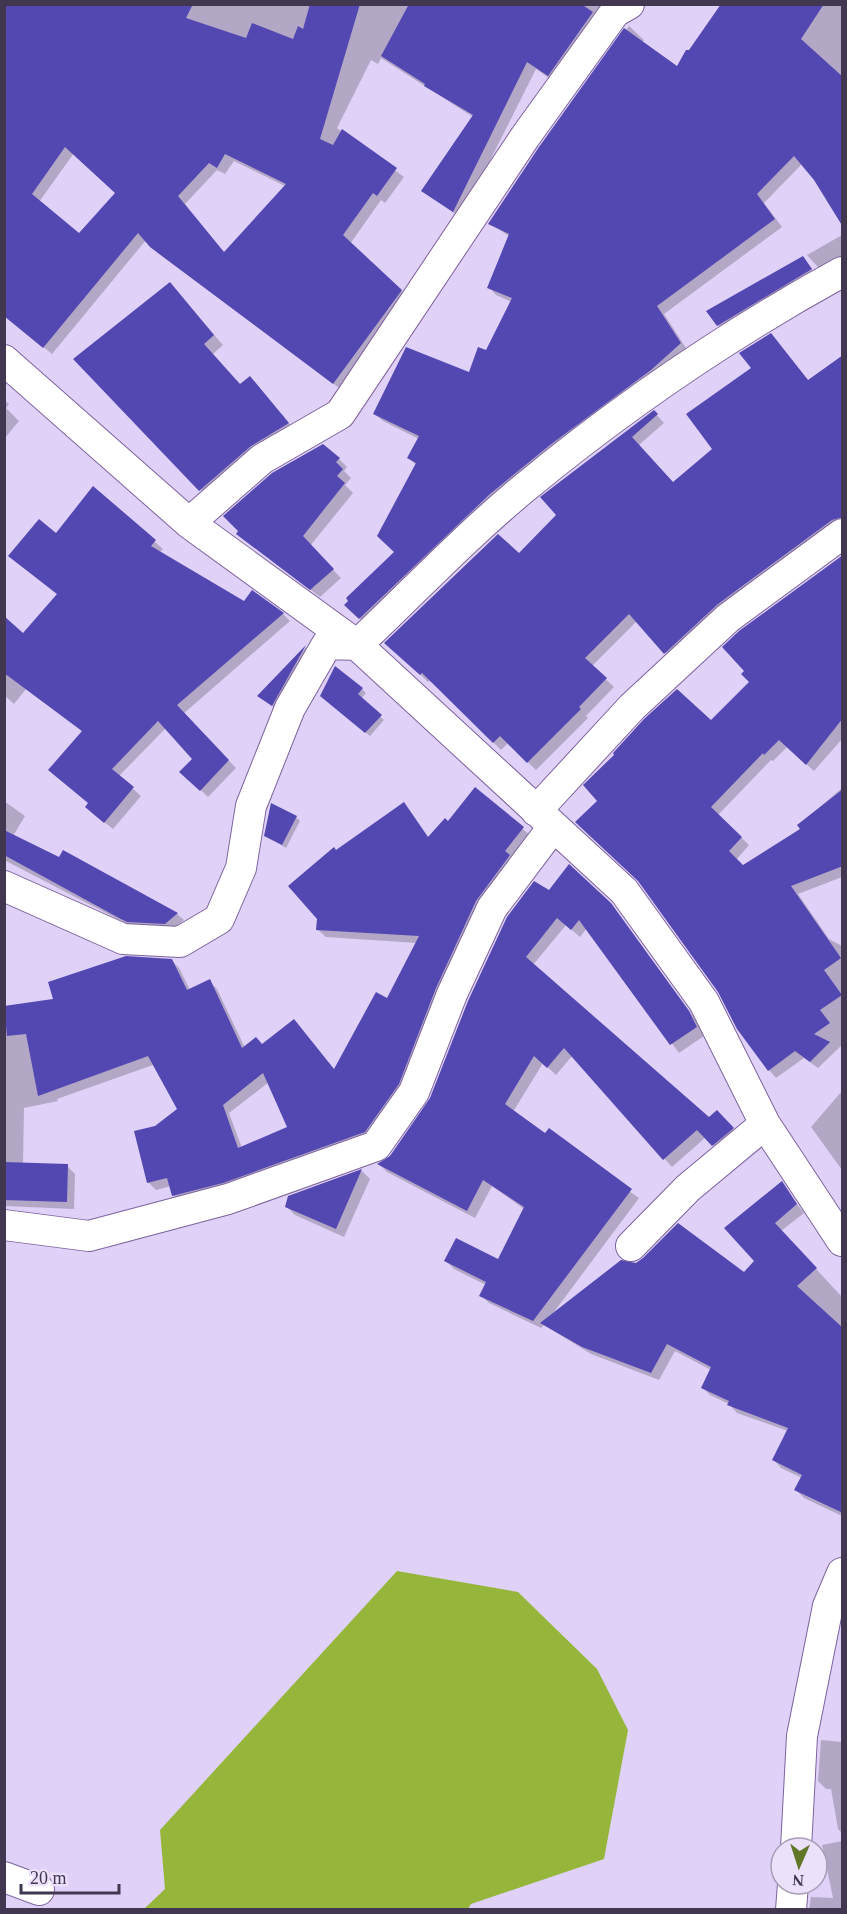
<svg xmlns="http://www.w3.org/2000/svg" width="847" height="1914" font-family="'Times New Roman',serif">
<rect width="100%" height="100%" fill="#e0d1f8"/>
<path fill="#95b63b" d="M 397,1571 L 518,1592 L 597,1669 L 628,1730 L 604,1859 L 471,1904 L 468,1909 L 144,1909 L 165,1889 L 160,1830 Z"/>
<path fill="#0003" fill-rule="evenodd" d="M 4,4 L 598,4 L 606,13 L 556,83 L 536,69 L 461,218 L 423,191 L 473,117 L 381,58 L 378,64 L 371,60 L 337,128 L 404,177 L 385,203 L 381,200 L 350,244 L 409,298 L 342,390 L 159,254 L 146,240 L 52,354 L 4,315 ZM 74,153 L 117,194 L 79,235 L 39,202 ZM 234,161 L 285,186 L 225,254 L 185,204 L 217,170 L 225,174 Z
M 755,4 L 842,4 L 842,224 L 815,179 L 802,164 L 764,203 L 782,227 L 664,314 L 688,351 L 368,626 L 346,605 L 396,552 L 416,465 L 409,458 L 419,439 L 383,421 L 375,414 L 470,374 L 487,352 L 512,302 L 496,295 L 489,287 L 510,237 L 490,223 L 540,148 L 629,26 L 644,40 L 642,43 L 677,68 Z
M 842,235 L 842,266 L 824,274 L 807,255 Z
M 803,258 L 818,277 L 726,333 L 718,325 Z
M 170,284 L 223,345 L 213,354 L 240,386 L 259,388 L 298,434 L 210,500 L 75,359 Z
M 771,335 L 809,381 L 842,357 L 842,526 L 673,660 L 637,621 L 592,666 L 614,687 L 586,716 L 588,718 L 536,770 L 508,743 L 501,750 L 431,680 L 428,682 L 394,650 L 519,556 L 654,412 L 664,423 L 639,445 L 674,484 L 714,449 Z
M 4,400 L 9,404 L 6,408 L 19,421 L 4,439 Z
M 339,459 L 347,467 L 344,471 L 351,478 L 345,485 L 353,493 L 310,546 L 341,578 L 320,597 L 238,534 Z
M 93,488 L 155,542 L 163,549 L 159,553 L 244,603 L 283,614 L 290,621 L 183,714 L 236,768 L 208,797 L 182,772 L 194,759 L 166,728 L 119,776 L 141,796 L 113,829 L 94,814 L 89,804 L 83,732 L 26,689 L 14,704 L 5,696 L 4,618 L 23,635 L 58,595 L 10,556 L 56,535 Z
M 842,557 L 842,739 L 814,771 L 787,747 L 773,761 L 771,760 L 718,815 L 749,845 L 736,860 L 743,867 L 802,829 L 799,825 L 842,788 L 842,877 L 798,894 L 829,939 L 842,946 L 842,1045 L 818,1068 L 804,1058 L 776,1078 L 769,1070 L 719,991 L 640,882 L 711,722 L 751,682 Z
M 306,647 L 316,657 L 284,715 L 259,696 Z
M 362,689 L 366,693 L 361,699 L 384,720 L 370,736 L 326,699 Z
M 476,790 L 531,836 L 406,1092 L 373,1139 L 181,1203 L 173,1195 L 171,1186 L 156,1190 L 148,1182 L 155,1127 L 179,1110 L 153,1065 L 57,1099 L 58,1101 L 24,1108 L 23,1164 L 67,1166 L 75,1174 L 74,1209 L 4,1206 L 4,1008 L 55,1000 L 171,960 L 179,968 L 190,990 L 209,981 L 217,989 L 245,1048 L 262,1046 L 335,1070 L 388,1000 L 417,943 L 326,937 L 318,930 L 336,851 L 403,804 L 429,838 L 448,823 ZM 269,1082 L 289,1128 L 242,1148 L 229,1113 Z
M 4,801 L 25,816 L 13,836 L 60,859 L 64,852 L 177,914 L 184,920 L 172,930 L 135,928 L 4,860 Z
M 296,817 L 300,821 L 286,848 L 265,835 Z
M 549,892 L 610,904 L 697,1021 L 704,1036 L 679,1053 L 587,928 L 580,937 L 566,925 L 533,965 L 709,1119 L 717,1112 L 740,1137 L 721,1153 L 706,1137 L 672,1167 L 572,1056 L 556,1075 L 543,1063 L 513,1112 L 639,1198 L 551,1316 L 637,1265 L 744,1274 L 756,1261 L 781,1183 L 804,1213 L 781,1231 L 842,1297 L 842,1516 L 804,1498 L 796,1490 L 802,1478 L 781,1468 L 774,1460 L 788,1431 L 737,1413 L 729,1404 L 710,1395 L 702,1387 L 711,1370 L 675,1351 L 659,1380 L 591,1354 L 544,1325 L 541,1328 L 489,1303 L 481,1295 L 486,1285 L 454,1269 L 446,1261 L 498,1261 L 524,1209 L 492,1186 L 475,1218 L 387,1172 L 379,1164 L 391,1157 L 431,1099 Z
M 842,1091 L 842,1170 L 811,1127 Z
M 362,1171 L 370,1179 L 344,1237 L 295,1215 L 287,1207 L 290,1197 Z
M 821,1740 L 842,1742 L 842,1833 L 838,1829 L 831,1789 L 826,1789 L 818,1781 Z
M 842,1841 L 842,1910 L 809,1910 L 811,1897 L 833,1898 L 822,1845 Z"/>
<path fill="#5348b2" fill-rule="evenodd" d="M 4,4 L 193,4 L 186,18 L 246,38 L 252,23 L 293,39 L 298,26 L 303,29 L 310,4 L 360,4 L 320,139 L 333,145 L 342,129 L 397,168 L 377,196 L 373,193 L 343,235 L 402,290 L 333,384 L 150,247 L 138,233 L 43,348 L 4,316 ZM 65,147 L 115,193 L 79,233 L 32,194 ZM 225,154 L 286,184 L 224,252 L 178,196 L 209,163 L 217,168 Z
M 409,4 L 581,4 L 593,12 L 548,76 L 527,62 L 453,212 L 421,191 L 473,115 L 424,86 L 425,84 L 381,56 Z
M 721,4 L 824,4 L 801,39 L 843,77 L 843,227 L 814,180 L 794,156 L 757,194 L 775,219 L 657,306 L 681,343 L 651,370 L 550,445 L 490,494 L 359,619 L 344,605 L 348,601 L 346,598 L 394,552 L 377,536 L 416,463 L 407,458 L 419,436 L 373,414 L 406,347 L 469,372 L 478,347 L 486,350 L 512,298 L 487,288 L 509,234 L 488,224 L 539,147 L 624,28 L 677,66 L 686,50 L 689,50 Z
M 803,256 L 812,269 L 717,326 L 706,311 Z
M 170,282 L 214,335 L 204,344 L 240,384 L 250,376 L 289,423 L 251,446 L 199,491 L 73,359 Z
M 771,333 L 808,380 L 843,355 L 843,517 L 832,520 L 718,604 L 664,654 L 629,614 L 585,658 L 607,678 L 579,707 L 581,709 L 527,763 L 500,736 L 493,743 L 422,673 L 420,675 L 384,643 L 498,534 L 519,553 L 556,515 L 540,497 L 654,410 L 658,414 L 632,437 L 673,482 L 712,449 L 686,414 L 751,368 L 739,353 Z
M 323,444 L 340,458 L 336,462 L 343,469 L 337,476 L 345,483 L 303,536 L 334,569 L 310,590 L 236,534 L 238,531 L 223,516 L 272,473 Z
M 93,486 L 156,540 L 151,546 L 244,601 L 252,590 L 284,613 L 177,705 L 229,760 L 200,791 L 179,772 L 192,759 L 158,721 L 112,769 L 134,787 L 104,823 L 85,807 L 88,803 L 48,770 L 82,731 L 4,673 L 4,616 L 23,633 L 57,594 L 8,556 L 39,519 L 56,533 Z
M 843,555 L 843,718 L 806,765 L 779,740 L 764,755 L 763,753 L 711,807 L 742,837 L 729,851 L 743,865 L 800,829 L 797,825 L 843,789 L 843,866 L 791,886 L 841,958 L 824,970 L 842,995 L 820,1010 L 830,1023 L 814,1034 L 830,1042 L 810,1062 L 795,1051 L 768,1071 L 737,1029 L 718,992 L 638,881 L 575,822 L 597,801 L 583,785 L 614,755 L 613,753 L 644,719 L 677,689 L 711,720 L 749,682 L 741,674 L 744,671 L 722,647 L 739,631 Z
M 306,645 L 272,706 L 257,696 Z
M 335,666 L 363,688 L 358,694 L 382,715 L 365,733 L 320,696 Z
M 475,787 L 524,827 L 505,851 L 510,855 L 476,901 L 436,988 L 399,1084 L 365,1132 L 223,1183 L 172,1196 L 167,1178 L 147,1183 L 134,1131 L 155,1126 L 177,1109 L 148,1056 L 38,1096 L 26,1034 L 7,1036 L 4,1006 L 53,999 L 48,982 L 126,956 L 172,959 L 187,990 L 210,979 L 242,1048 L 256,1037 L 262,1044 L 294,1019 L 334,1069 L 376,992 L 387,998 L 419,936 L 316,930 L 317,919 L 288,886 L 334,847 L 336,850 L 404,802 L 428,837 L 445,818 L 448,821 ZM 263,1073 L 287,1127 L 238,1148 L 223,1105 Z
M 271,803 L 297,816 L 282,845 L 264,836 Z
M 4,830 L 59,857 L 63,850 L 178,913 L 165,924 L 127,922 L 119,918 L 4,855 Z
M 569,864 L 611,903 L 689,1011 L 697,1027 L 670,1045 L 579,920 L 571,930 L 557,918 L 526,957 L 709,1117 L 717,1110 L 734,1128 L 712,1146 L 697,1130 L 663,1160 L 564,1048 L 547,1068 L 534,1056 L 505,1104 L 545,1133 L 549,1128 L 632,1189 L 533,1321 L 479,1296 L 486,1282 L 444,1261 L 456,1238 L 498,1259 L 524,1207 L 483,1180 L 467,1211 L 377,1164 L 390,1156 L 430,1098 L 468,1001 L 507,917 L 534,881 L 549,890 Z
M 4,1162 L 68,1164 L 67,1202 L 4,1200 Z
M 362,1169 L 336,1229 L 285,1207 L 288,1196 Z
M 782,1181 L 797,1204 L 775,1223 L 817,1268 L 797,1286 L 843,1328 L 843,1513 L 794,1490 L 802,1475 L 772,1460 L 788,1428 L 727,1405 L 729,1401 L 701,1388 L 711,1367 L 667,1344 L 651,1373 L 582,1347 L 540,1323 L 621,1260 L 636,1263 L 643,1258 L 678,1223 L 744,1272 L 754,1261 L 724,1228 Z"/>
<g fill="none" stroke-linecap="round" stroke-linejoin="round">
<defs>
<path id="minor" d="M 4,360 L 189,523 L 357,645 L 624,891 L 704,1002 L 765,1124 L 842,1241
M 189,523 L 262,459 L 340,414 L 525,137 L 615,12 L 629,4
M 536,811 L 632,707 L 728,618 L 842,534
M 4,886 L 123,939 L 180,942 L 219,919 L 241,868 L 251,806 L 290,708 L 327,644 L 357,645 C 412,593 465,537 523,489 C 622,407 729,334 842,272
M 4,1225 L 89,1236 L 228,1199 L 376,1146 L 414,1092 L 452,994 L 492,908 L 553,827
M 631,1246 L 688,1188 L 765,1124
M 796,1848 L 802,1736 L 828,1606 L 842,1573
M 4,1877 L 39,1890
M 791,1910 L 793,1884"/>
</defs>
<use href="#minor" stroke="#7c639c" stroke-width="32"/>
<use href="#minor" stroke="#fff" stroke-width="30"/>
</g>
<rect width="847" height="1914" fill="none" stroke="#413750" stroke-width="12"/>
<g transform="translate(799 1866) rotate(183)"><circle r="28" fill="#ebe1fb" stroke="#a79db7" stroke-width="1.5"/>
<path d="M0-4.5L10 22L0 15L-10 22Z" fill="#617728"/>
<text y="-9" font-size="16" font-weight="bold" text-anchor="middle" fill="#413750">N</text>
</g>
<path d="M21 1884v9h98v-9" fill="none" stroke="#413750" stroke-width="3"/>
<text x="30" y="1884" font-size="18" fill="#413750" stroke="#ebe1fb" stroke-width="4.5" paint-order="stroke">20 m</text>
</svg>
